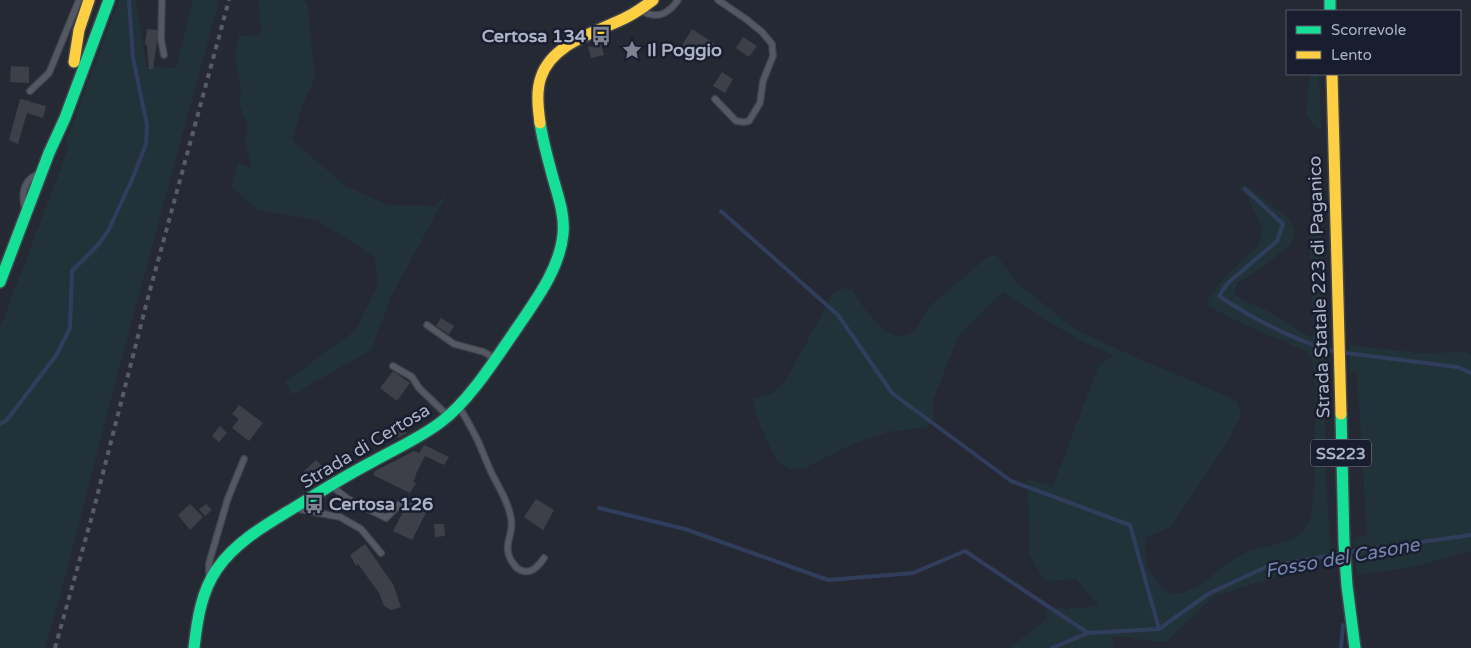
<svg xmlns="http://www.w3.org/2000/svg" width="1471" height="648" font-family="'Varela Round',sans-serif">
<rect width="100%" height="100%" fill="#252933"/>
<path fill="#223239" d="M 119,0 L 136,0 L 146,66 L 176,68 L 192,5 L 192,0 L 219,0 L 119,368 L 59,600 L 45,648 L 0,648 L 0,328 L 69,147 L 65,144 Z
M 259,0 L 302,0 L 307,3 L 315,77 L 303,105 L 292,140 L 346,186 L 388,205 L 435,206 L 448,192 L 392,295 L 371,350 L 292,395 L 285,382 L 356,330 L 378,285 L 375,257 L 317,220 L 258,210 L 231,187 L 238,163 L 252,168 L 245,142 L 248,126 L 239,104 L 241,88 L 235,59 L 239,36 L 261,35 Z
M 1310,74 L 1319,74 L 1321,129 L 1314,126 L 1306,115 Z
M 1320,178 L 1326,479 L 1331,562 L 1290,570 L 1267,580 L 1214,596 L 1167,641 L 1156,642 L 1116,636 L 1112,637 L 1115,648 L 1008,648 L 1034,630 L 1047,619 L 1045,611 L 1055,607 L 1067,609 L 1099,606 L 1076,579 L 1045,581 L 1029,555 L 1028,480 L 1053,486 L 1099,365 L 1114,356 L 1078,339 L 1048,321 L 1003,292 L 958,337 L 933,401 L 933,419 L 928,427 L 888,432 L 852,444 L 805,468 L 790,469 L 778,462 L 767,442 L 755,411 L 753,399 L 772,394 L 785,382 L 832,295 L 842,288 L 852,290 C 862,304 880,336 899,336 C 904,336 910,333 915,331 L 929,307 L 984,260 L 996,254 L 1015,281 L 1075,329 L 1128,354 L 1227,396 L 1237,402 L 1241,414 L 1227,443 L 1170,527 L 1146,538 C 1142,565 1151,577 1170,594 L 1182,593 L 1202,584 L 1227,563 L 1250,551 L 1290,540 L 1302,532 L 1311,518 L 1314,488 L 1316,386 L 1312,359 L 1305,351 L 1235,320 L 1210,307 L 1207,300 L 1224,278 L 1258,246 L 1263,230 L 1247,196 L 1240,190 L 1241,184 L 1250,188 L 1288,218 L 1295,230 L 1291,245 L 1254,273 L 1238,282 L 1234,292 L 1243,301 L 1264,309 L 1310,337 L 1314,335 L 1309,241 Z
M 1349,345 L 1421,353 L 1466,352 L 1471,355 L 1471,553 L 1469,551 L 1414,567 L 1357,575 L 1354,540 L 1367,534 L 1357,373 L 1350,372 Z"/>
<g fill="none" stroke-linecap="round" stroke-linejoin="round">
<path stroke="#313d5d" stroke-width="4" d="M 1245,189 L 1283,224 L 1277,241 L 1227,284 L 1219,296 C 1252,318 1294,340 1332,351
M 721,211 L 838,315 L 892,393 L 1011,481 L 1130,525 L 1159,629
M 1346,353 L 1457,367 L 1471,373
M 0,424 L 7,420 L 57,354 L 70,328 L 72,271 L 98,245 L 108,231 L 131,182 L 146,144 L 147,125 L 133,58 L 129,0
M 599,508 L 685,529 L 828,580 L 913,573 L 965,551 L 1088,633
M 1350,552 L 1471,535
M 1052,648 L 1088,633 L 1159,629 L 1208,594 L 1266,567 L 1338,554
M 1341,648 L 1343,625"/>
</g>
<path fill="#3d4049" d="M 147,29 L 157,30 L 157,41 L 153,69 L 149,69 L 147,45 L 145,45 Z
M 692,29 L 716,45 L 705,62 L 681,47 Z
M 743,37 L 757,46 L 749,57 L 736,48 Z
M 601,44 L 604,55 L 591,58 L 588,47 Z
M 11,66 L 29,67 L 29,83 L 10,82 Z
M 722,72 L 733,79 L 725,93 L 713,86 Z
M 20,99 L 31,101 L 30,102 L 46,106 L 43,118 L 27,113 L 18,144 L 9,140 Z
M 441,318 L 454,326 L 449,334 L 436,326 Z
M 393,371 L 410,383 L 397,401 L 380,388 Z
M 239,405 L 263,423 L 249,441 L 232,428 L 239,419 L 232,414 Z
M 401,425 L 407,433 L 398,438 L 392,432 Z
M 220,426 L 227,433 L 219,442 L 212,436 Z
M 424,445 L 449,457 L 444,465 L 425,456 L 415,476 L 416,476 L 413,482 L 416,483 L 410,493 L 373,475 L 375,471 L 414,451 L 419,453 Z
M 316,460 L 326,470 L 312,482 L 303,472 Z
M 410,498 L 429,507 L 412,540 L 393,531 Z
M 536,499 L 554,510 L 543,530 L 524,517 Z
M 190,504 L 203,517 L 190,530 L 178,515 Z
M 206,504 L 212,510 L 205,516 L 199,509 Z
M 434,524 L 444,524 L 445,536 L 435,537 Z
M 365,544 L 393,584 L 401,607 L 391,610 L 384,606 L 379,593 L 358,564 L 356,566 L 350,555 Z"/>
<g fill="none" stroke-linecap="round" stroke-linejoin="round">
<defs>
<path id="lane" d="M 162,0 L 161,39 L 164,55
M 642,11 C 658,20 669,13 678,0
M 30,91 L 49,73 L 79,0
M 715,99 L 736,121 L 744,122 L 749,121 L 760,103 L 763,81 L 773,56 L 772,44 L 762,32 L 746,19 L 718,0
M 24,205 C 22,192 24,181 36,175
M 427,325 L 454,344 L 484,352 L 494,358
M 393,366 L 412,377 L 419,388 L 448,416
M 459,407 C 466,418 472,429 478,441 C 483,452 487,464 493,476 C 500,489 508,502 511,518 C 515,535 501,543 512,562 C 514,564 515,566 517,568 C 529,577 538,567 544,558
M 333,487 L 348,499 L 386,518 L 400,504
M 298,509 L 340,517 L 361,529 L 381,553
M 209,576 L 209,563 L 228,498 L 244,459"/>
<path id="fast" d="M 1330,0 L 1330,11
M 0,282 L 49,153 L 65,118 L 109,0
M 1341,414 L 1344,543 L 1347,586 L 1355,648
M 194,648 C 197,621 201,592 217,569 C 234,544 262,527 287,512 C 315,495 343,477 372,462 C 395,449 420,438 441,422 C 470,400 496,358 517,328 C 536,300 560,268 563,234 C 565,215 558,196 553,178 C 548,160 543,142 540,123"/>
<path id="slow" d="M 74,62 L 79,30 L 89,0
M 1332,74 L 1341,414
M 540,123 C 538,108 536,91 541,77 C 553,42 598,32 627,17 C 637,12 645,6 653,0"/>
</defs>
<use href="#lane" stroke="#41444c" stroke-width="8"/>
<use href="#fast" stroke="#41444c" stroke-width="14"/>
<use href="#slow" stroke="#41444c" stroke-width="14"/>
<use href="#lane" stroke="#545862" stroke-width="5.5"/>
<use href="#fast" stroke="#16e098" stroke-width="11"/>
<use href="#slow" stroke="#ffcf43" stroke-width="11"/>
<path stroke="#585c64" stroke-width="4" stroke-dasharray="5 5" stroke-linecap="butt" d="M 55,648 L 92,516 L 146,305 L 229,0"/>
</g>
<defs>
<symbol id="bus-bare" viewBox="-9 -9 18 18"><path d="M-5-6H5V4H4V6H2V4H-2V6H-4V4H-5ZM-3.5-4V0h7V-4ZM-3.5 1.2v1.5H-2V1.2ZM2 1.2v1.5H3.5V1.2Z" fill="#7d8393" stroke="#181e2e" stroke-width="2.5" paint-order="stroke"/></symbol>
<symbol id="sight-bare" viewBox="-9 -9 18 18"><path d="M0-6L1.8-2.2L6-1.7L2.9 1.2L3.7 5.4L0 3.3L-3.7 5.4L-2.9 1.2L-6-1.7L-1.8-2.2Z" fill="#7d8393" stroke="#181e2e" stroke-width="2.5" paint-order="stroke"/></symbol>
</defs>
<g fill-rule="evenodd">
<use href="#bus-bare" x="587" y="22" width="28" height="28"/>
<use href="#sight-bare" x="618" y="36" width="28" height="28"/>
<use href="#bus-bare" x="300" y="490" width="28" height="28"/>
</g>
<g text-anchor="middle" stroke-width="5" stroke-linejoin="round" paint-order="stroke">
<rect fill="#181e2e" stroke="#808698" stroke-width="1" x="1311" y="439.5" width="60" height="27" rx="4"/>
<g font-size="16" font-weight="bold" fill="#adb3c6">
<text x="1341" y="459">SS223</text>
</g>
<g font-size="18" font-weight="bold" fill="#adb3c6" stroke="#181e2e" text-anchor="start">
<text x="586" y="42" text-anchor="end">Certosa 134</text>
<text x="647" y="56">Il Poggio</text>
<text x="329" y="510">Certosa 126</text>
</g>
<g font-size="18" fill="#adb3c6" stroke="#181e2e">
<text transform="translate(1319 287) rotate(-92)" y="6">Strada Statale 223 di Paganico</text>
<text transform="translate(365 446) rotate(-31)" y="6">Strada di Certosa</text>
</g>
<g font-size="19" font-style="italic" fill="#7485b0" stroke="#181e2e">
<text transform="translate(1342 557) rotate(-10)" y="7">Fosso del Casone</text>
</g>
</g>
<rect x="1286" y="10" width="175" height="65" fill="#181e2e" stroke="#545a6b"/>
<rect x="1296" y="26" width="25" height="8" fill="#16e098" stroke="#545a6b"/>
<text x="1331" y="35" font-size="15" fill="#adb3c6">Scorrevole</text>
<rect x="1296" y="51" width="25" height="8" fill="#ffcf43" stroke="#545a6b"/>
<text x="1331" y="60" font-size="15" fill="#adb3c6">Lento</text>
</svg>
